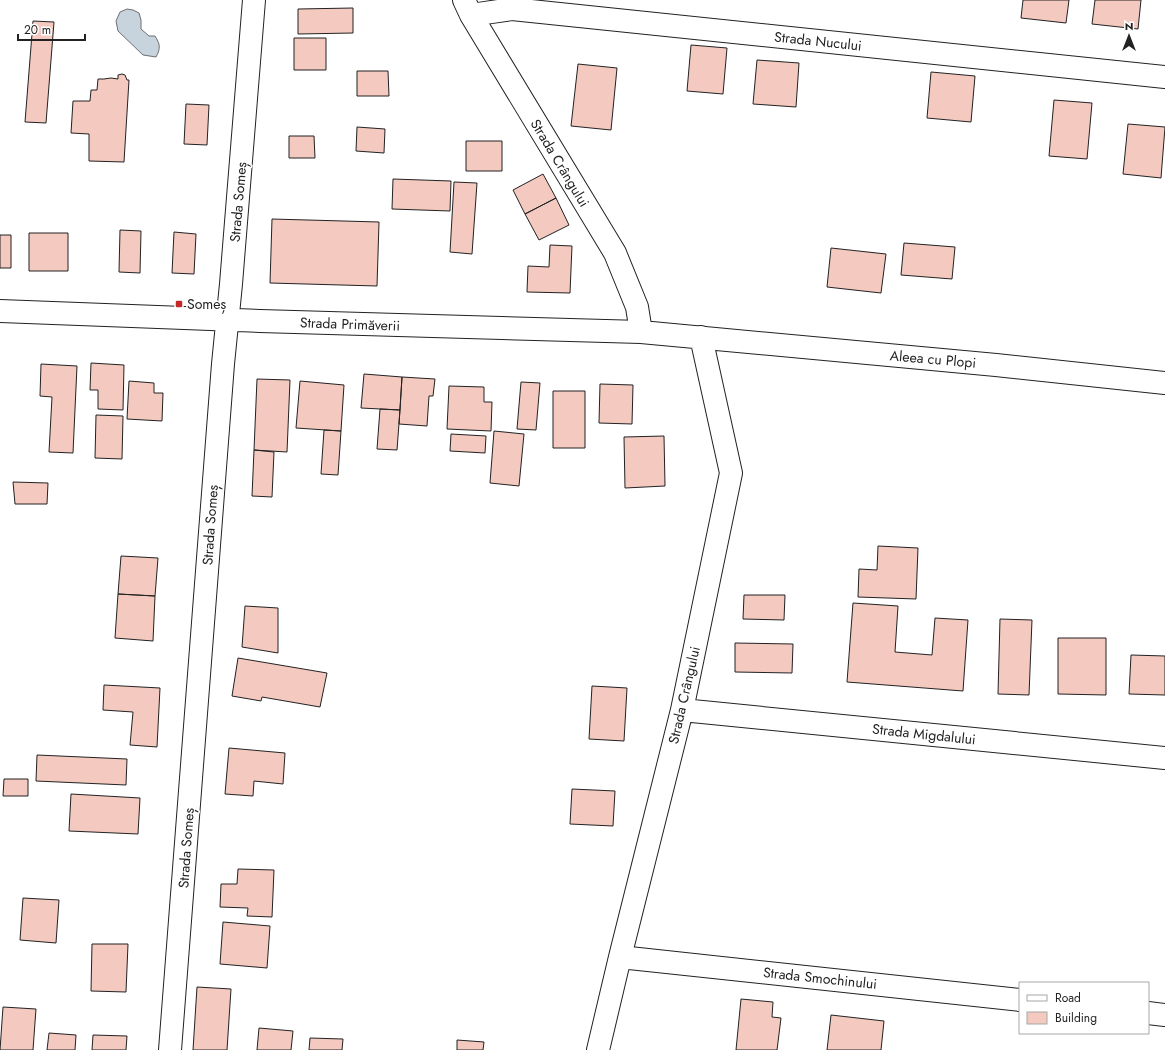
<svg xmlns="http://www.w3.org/2000/svg" width="1165" height="1050" font-family="Jost,sans-serif">
<rect width="100%" height="100%" fill="#fff"/>
<path fill="#c7d3dd" stroke="#6f6f6f" d="M 127,9 L 133,10 L 139,13 L 141,20 L 141,29 L 149,36 L 155,36 C 160,44 161,48 156,57 L 143,55 L 118,31 L 116,21 L 120,12 Z"/>
<path fill="#f3c9c0" stroke="#222" d="M 1023,0 L 1069,0 L 1066,23 L 1021,18 Z
M 1095,0 L 1141,0 L 1138,29 L 1092,24 Z
M 353,8 L 353,33 L 298,34 L 298,9 Z
M 33,21 L 54,22 L 46,123 L 25,122 Z
M 294,38 L 326,38 L 326,70 L 294,70 Z
M 691,45 L 727,48 L 723,94 L 687,91 Z
M 757,60 L 799,63 L 796,107 L 753,104 Z
M 578,64 L 617,68 L 611,130 L 571,126 Z
M 357,71 L 388,71 L 389,96 L 357,96 Z
M 931,72 L 975,76 L 971,122 L 927,118 Z
M 122,74 L 125,75 L 127,80 L 129,80 L 124,162 L 89,161 L 89,134 L 71,133 L 73,101 L 90,101 L 91,90 L 97,90 L 98,79 L 104,79 L 111,78 L 118,79 L 118,75 Z
M 1054,100 L 1092,103 L 1087,159 L 1049,156 Z
M 186,104 L 209,105 L 207,145 L 184,144 Z
M 1128,124 L 1165,127 L 1161,178 L 1123,174 Z
M 357,127 L 385,129 L 384,153 L 356,151 Z
M 289,136 L 314,136 L 315,158 L 289,158 Z
M 466,141 L 502,141 L 502,171 L 466,171 Z
M 543,174 L 556,198 L 525,214 L 513,190 Z
M 393,179 L 451,181 L 450,211 L 392,209 Z
M 454,182 L 477,183 L 472,254 L 450,252 Z
M 556,198 L 569,225 L 539,240 L 525,214 Z
M 272,219 L 379,222 L 377,286 L 270,283 Z
M 120,230 L 141,231 L 140,273 L 119,272 Z
M 174,232 L 196,234 L 194,274 L 172,273 Z
M 29,233 L 68,233 L 68,271 L 29,271 Z
M 0,235 L 11,235 L 11,268 L 0,268 Z
M 904,243 L 955,247 L 952,279 L 901,275 Z
M 550,245 L 572,246 L 570,293 L 527,292 L 528,266 L 549,267 Z
M 831,248 L 886,254 L 881,293 L 827,287 Z
M 91,363 L 124,365 L 123,410 L 98,409 L 98,390 L 90,390 Z
M 41,364 L 77,366 L 73,453 L 49,452 L 52,397 L 40,396 Z
M 364,374 L 402,377 L 400,410 L 361,408 Z
M 402,377 L 435,379 L 433,396 L 429,396 L 427,426 L 399,424 Z
M 257,379 L 290,380 L 287,452 L 254,450 Z
M 129,381 L 154,383 L 154,393 L 163,393 L 162,421 L 127,419 Z
M 300,381 L 344,385 L 341,431 L 296,428 Z
M 521,382 L 540,383 L 536,430 L 517,429 Z
M 600,384 L 633,385 L 632,424 L 599,423 Z
M 449,386 L 484,387 L 484,402 L 492,402 L 491,431 L 447,429 Z
M 553,391 L 585,391 L 585,448 L 553,448 Z
M 380,409 L 400,410 L 397,450 L 377,449 Z
M 96,415 L 123,416 L 122,459 L 95,458 Z
M 324,430 L 341,431 L 338,475 L 321,474 Z
M 494,431 L 524,434 L 519,486 L 490,483 Z
M 451,434 L 486,436 L 485,453 L 450,451 Z
M 664,436 L 665,486 L 625,488 L 624,437 Z
M 254,450 L 274,452 L 272,497 L 252,496 Z
M 13,482 L 48,483 L 47,504 L 15,504 Z
M 878,546 L 918,548 L 916,599 L 858,597 L 859,569 L 877,570 Z
M 121,556 L 158,558 L 155,596 L 118,594 Z
M 118,594 L 155,596 L 153,641 L 115,638 Z
M 744,595 L 785,595 L 784,620 L 743,619 Z
M 853,603 L 898,606 L 895,652 L 932,655 L 935,618 L 968,620 L 963,691 L 847,682 Z
M 245,606 L 278,608 L 278,653 L 242,647 Z
M 1000,619 L 1032,620 L 1029,695 L 998,694 Z
M 1058,638 L 1106,638 L 1106,695 L 1058,694 Z
M 735,643 L 793,644 L 792,673 L 735,672 Z
M 1131,655 L 1165,656 L 1165,695 L 1129,694 Z
M 238,658 L 327,673 L 320,707 L 262,697 L 261,701 L 232,696 Z
M 104,685 L 160,688 L 157,747 L 130,745 L 133,712 L 103,710 Z
M 592,686 L 627,688 L 624,741 L 589,739 Z
M 229,748 L 285,753 L 283,784 L 254,781 L 253,796 L 225,794 Z
M 37,755 L 127,759 L 126,785 L 36,781 Z
M 4,779 L 28,779 L 28,796 L 3,796 Z
M 572,789 L 615,791 L 613,826 L 570,824 Z
M 71,794 L 140,798 L 138,834 L 69,831 Z
M 238,869 L 274,870 L 272,917 L 247,916 L 248,908 L 220,907 L 221,884 L 237,884 Z
M 23,898 L 59,900 L 56,943 L 20,940 Z
M 223,922 L 270,926 L 267,968 L 220,964 Z
M 92,944 L 128,944 L 126,992 L 91,991 Z
M 197,987 L 231,989 L 227,1050 L 193,1050 Z
M 741,999 L 773,1002 L 772,1017 L 781,1018 L 777,1050 L 736,1050 Z
M 3,1007 L 36,1009 L 33,1050 L 0,1050 Z
M 831,1015 L 884,1021 L 881,1050 L 827,1050 Z
M 259,1028 L 293,1031 L 291,1050 L 257,1050 Z
M 49,1033 L 76,1035 L 75,1050 L 47,1050 Z
M 93,1035 L 127,1036 L 126,1050 L 92,1050 Z
M 310,1038 L 343,1039 L 342,1050 L 309,1050 Z
M 457,1040 L 484,1042 L 483,1050 L 457,1050 Z"/>
<g fill="none" stroke-linecap="round" stroke-linejoin="round">
<defs>
<path id="minor" d="M 464,0 L 471,15 L 615,253 L 637,307 L 641,332
M 471,15 L 512,9 L 1165,77
M 0,311 L 260,321 L 641,332 L 996,365 L 1165,383
M 682,710 L 1165,758
M 620,957 L 1020,1000
M 1148,1013 L 1165,1015
M 170,1050 L 223,364 L 231,284 L 254,0
M 598,1050 L 620,957 L 682,710 L 731,473 L 701,337"/>
</defs>
<use href="#minor" stroke="#222" stroke-width="24"/>
<use href="#minor" stroke="#fff" stroke-width="22"/>
</g>
<rect fill="#c62828" stroke="#fff" stroke-width="1.5" x="175" y="300" width="8" height="8" rx="2"/>
<g text-anchor="middle" stroke-width="3" stroke-linejoin="round" paint-order="stroke">
<g font-size="14" fill="#222" stroke="#fff">
<text transform="translate(818 41) rotate(6)" y="5">Strada Nucului</text>
<text transform="translate(560 163) rotate(59)" y="5">Strada Crângului</text>
<text transform="translate(238 202) rotate(-85)" y="5">Strada Someș</text>
<text transform="translate(350 324) rotate(2)" y="5">Strada Primăverii</text>
<text transform="translate(933 359) rotate(5)" y="5">Aleea cu Plopi</text>
<text transform="translate(210 525) rotate(-86)" y="5">Strada Someș</text>
<text transform="translate(684 695) rotate(-77)" y="5">Strada Crângului</text>
<text transform="translate(924 734) rotate(6)" y="5">Strada Migdalului</text>
<text transform="translate(186 848) rotate(-86)" y="5">Strada Someș</text>
<text transform="translate(820 978) rotate(6)" y="5">Strada Smochinului</text>
</g>
<g font-size="14" fill="#222" stroke="#fff" text-anchor="start">
<text x="187" y="309">Someș</text>
</g>
</g>
<rect x="1019" y="982" width="130" height="52" fill="#ffffff" stroke="#a7a7a7"/>
<rect x="1027" y="995" width="20" height="6" fill="#ffffff" stroke="#a7a7a7"/>
<text x="1055" y="1002" font-size="12" fill="#222222">Road</text>
<rect x="1027" y="1012" width="20" height="12" fill="#f3c9c0" stroke="#a7a7a7"/>
<text x="1055" y="1022" font-size="12" fill="#222222">Building</text>
<g transform="translate(1129 36)" stroke="#ffffff" stroke-width="3" paint-order="stroke">
<path d="M0-3L7 15L0 10L-7 15Z" fill="#222222"/>
<text y="-6" font-size="11" font-weight="bold" text-anchor="middle" fill="#222222">N</text>
</g>
<path d="M18 34v6h67v-6" fill="none" stroke="#222222" stroke-width="2"/>
<text x="24" y="34" font-size="12" fill="#222222" stroke="#ffffff" stroke-width="3" paint-order="stroke">20 m</text>
</svg>
